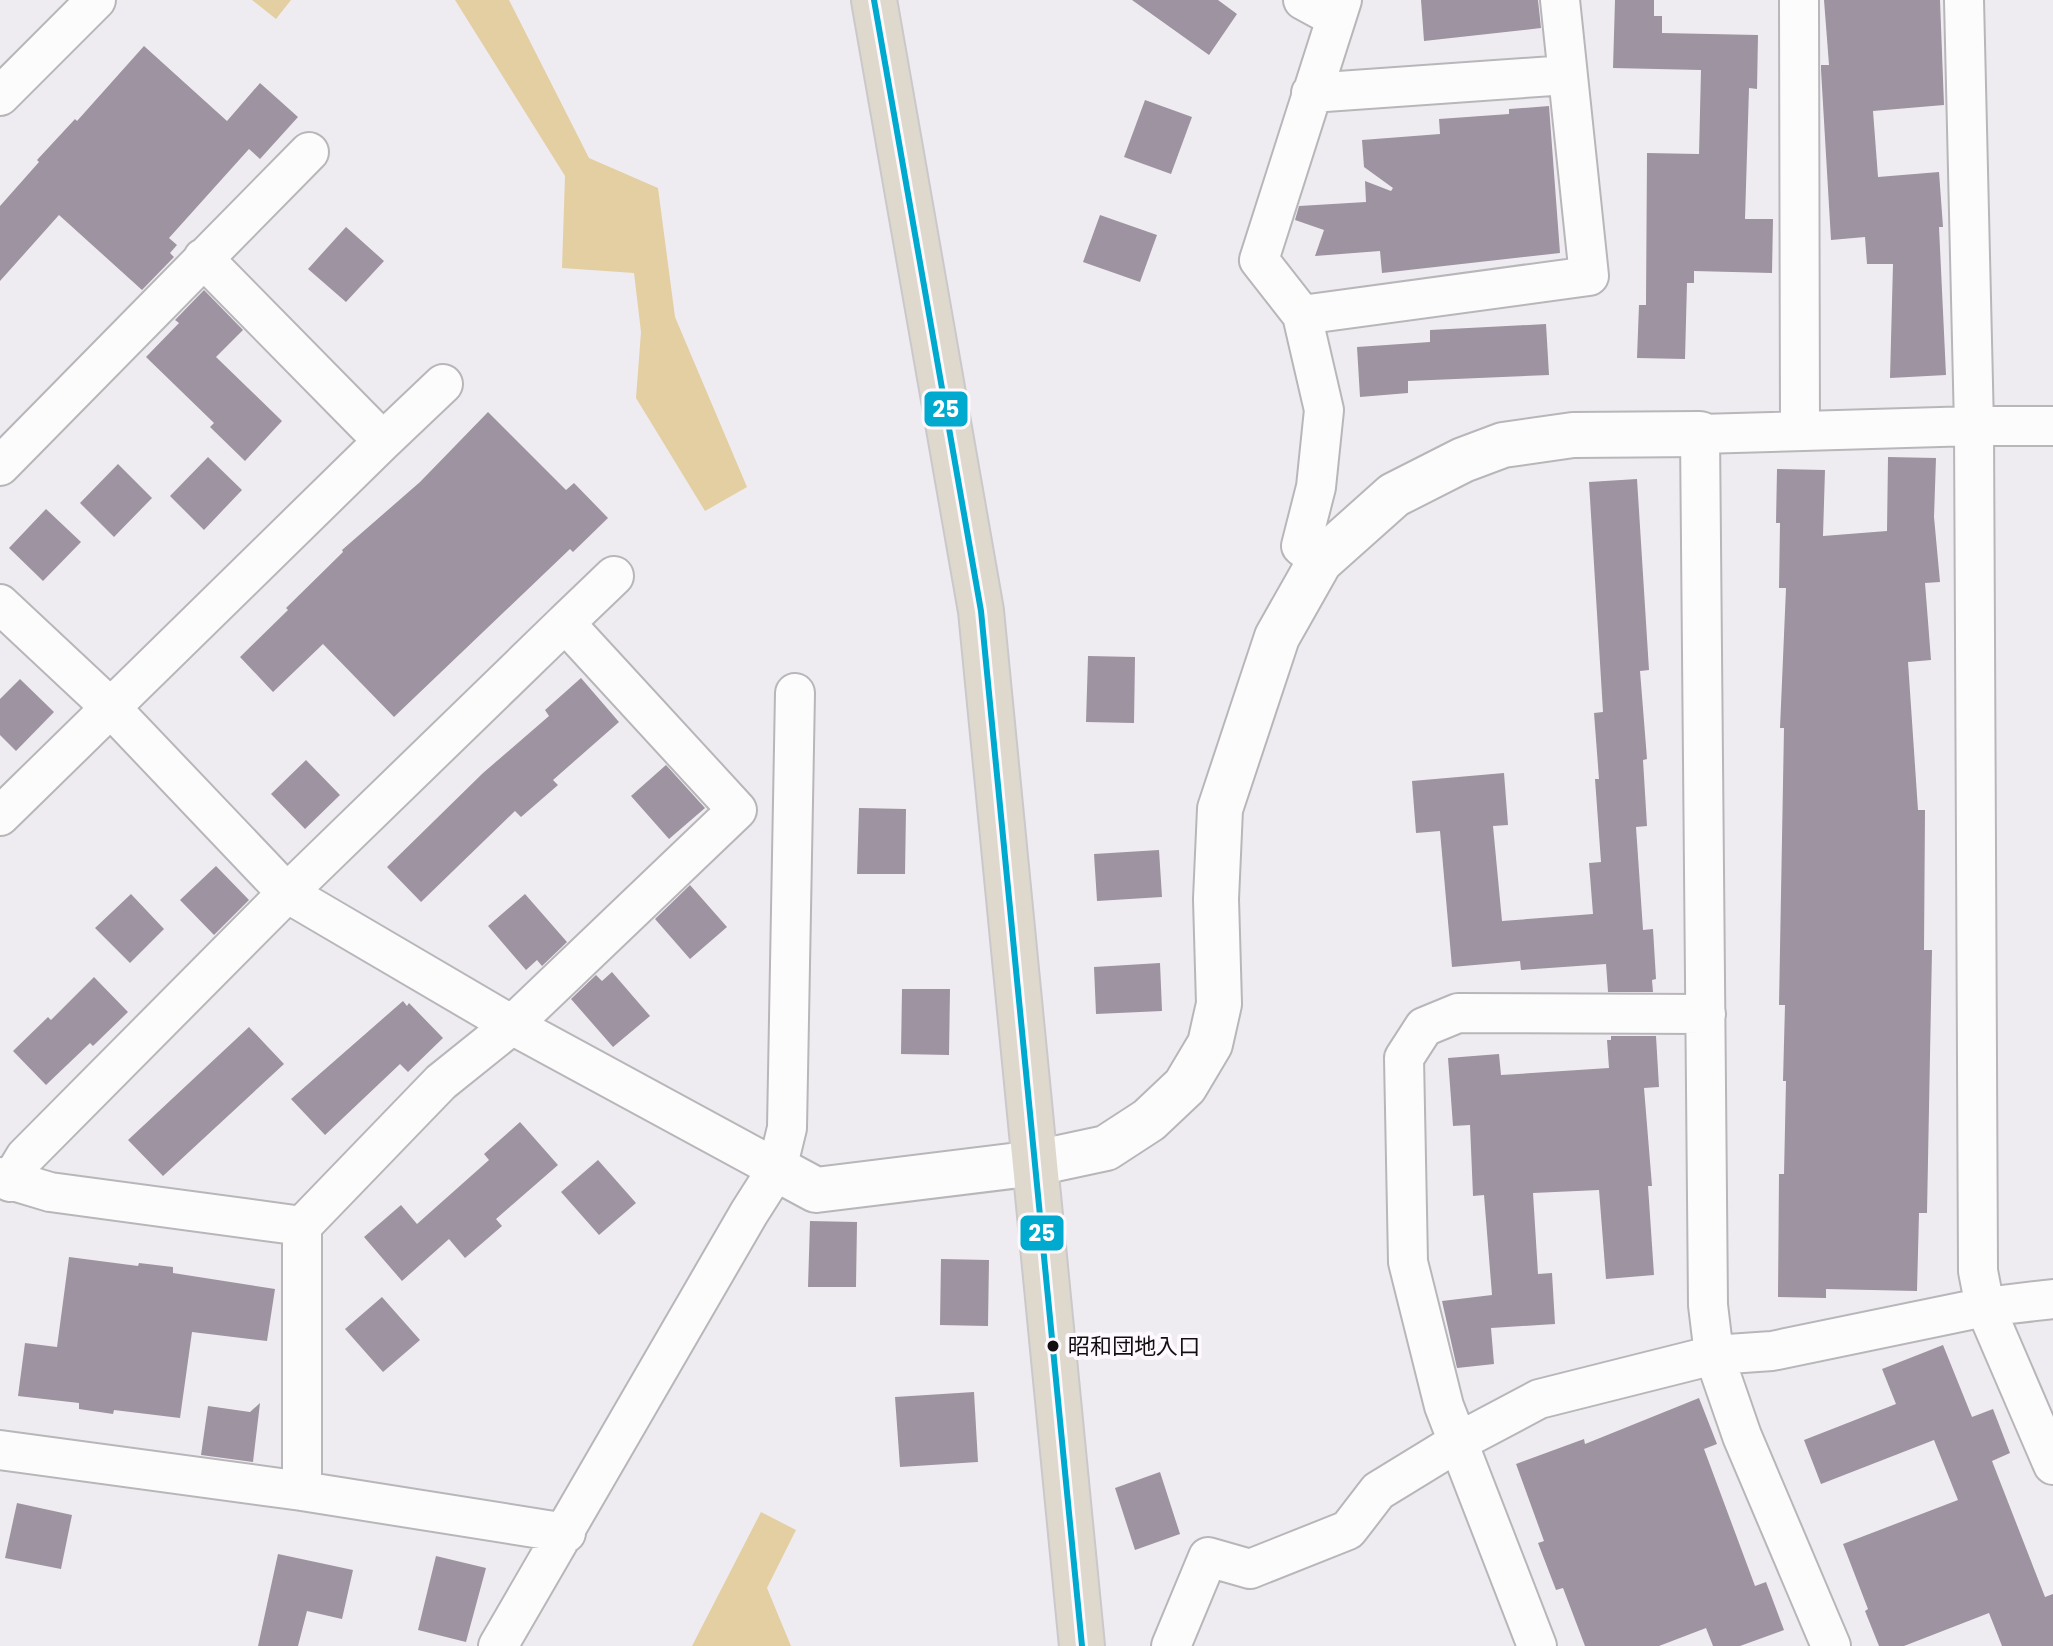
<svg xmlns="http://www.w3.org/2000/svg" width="2053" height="1646" font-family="Poppins,'Noto Sans JP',sans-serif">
<rect width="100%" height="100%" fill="#efecf1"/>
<path fill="#e3cfa2" d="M 252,0 L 291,0 L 276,19 Z
M 455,0 L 509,0 L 589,158 L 658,188 L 675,317 L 747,487 L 705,511 L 636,398 L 641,332 L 634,273 L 562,268 L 565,176 Z
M 761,1512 L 796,1530 L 767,1588 L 791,1646 L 692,1646 Z"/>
<path fill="#9e93a1" d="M 1132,0 L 1218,0 L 1237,14 L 1209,55 Z
M 1421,0 L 1538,0 L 1541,28 L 1424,41 Z
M 1615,0 L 1654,0 L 1654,16 L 1662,16 L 1662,33 L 1758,35 L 1757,89 L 1749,88 L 1745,219 L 1773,219 L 1772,273 L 1694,271 L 1694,283 L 1687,283 L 1685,359 L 1637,358 L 1639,305 L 1646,305 L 1647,153 L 1699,154 L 1701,70 L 1613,68 Z
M 1824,0 L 1940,0 L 1944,105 L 1873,111 L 1878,177 L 1939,172 L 1943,227 L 1939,227 L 1946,375 L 1890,378 L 1893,264 L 1867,264 L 1865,237 L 1831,240 L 1821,70 L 1821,65 L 1829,65 Z
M 144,46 L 227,121 L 260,83 L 298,117 L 260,159 L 249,149 L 169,238 L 177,245 L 170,253 L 174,257 L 142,290 L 59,215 L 0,281 L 0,206 L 39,162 L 37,160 L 75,119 L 77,121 Z
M 1145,100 L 1192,117 L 1171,174 L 1124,157 Z
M 1549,106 L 1560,253 L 1382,273 L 1380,251 L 1315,256 L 1324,230 L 1295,220 L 1299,206 L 1366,202 L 1365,181 L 1391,191 L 1393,188 L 1364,167 L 1362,140 L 1440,134 L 1439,119 L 1509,114 L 1509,109 Z
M 1100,215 L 1157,235 L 1140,282 L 1083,262 Z
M 346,227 L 384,261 L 346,302 L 308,269 Z
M 204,290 L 243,330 L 216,357 L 282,421 L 245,461 L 210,427 L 214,423 L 146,357 L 179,323 L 175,320 Z
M 1546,324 L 1549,375 L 1408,381 L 1408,393 L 1360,397 L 1357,347 L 1430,342 L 1430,330 Z
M 488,412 L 566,490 L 574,483 L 608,518 L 573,552 L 570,549 L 394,717 L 323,644 L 273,692 L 240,657 L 288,610 L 286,608 L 343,552 L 342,550 L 420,482 Z
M 208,457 L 242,490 L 204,530 L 170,496 Z
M 1888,457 L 1936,458 L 1934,517 L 1940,582 L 1925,583 L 1931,660 L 1908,662 L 1918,810 L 1925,810 L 1924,950 L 1932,950 L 1927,1213 L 1919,1213 L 1917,1291 L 1826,1289 L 1826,1298 L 1778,1297 L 1779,1174 L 1784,1174 L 1786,1081 L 1783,1081 L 1785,1005 L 1779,1005 L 1784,728 L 1780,728 L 1786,588 L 1779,588 L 1780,523 L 1776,523 L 1777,469 L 1825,470 L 1823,536 L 1887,531 Z
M 118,464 L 152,498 L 114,537 L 80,503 Z
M 1637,479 L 1649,670 L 1640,671 L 1647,759 L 1643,760 L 1647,826 L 1636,827 L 1643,930 L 1653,929 L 1656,979 L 1652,980 L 1653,992 L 1608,992 L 1606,964 L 1521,970 L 1520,961 L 1452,967 L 1440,831 L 1416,833 L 1412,781 L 1504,773 L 1508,825 L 1493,826 L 1502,921 L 1593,914 L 1589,863 L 1601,862 L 1595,779 L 1599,779 L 1594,713 L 1603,712 L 1589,482 Z
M 46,509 L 81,542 L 43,581 L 9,548 Z
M 1088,656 L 1135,657 L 1134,723 L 1086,722 Z
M 581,678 L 619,722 L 553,780 L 558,785 L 521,817 L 515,811 L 421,902 L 387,867 L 483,773 L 549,716 L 545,710 Z
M 20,679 L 54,712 L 16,751 L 0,735 L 0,699 Z
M 306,760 L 340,795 L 305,829 L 271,794 Z
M 666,765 L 705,808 L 669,839 L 631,796 Z
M 859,808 L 906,809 L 905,874 L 857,874 Z
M 1159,850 L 1162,897 L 1097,901 L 1094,854 Z
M 216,866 L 249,900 L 214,935 L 180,900 Z
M 690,885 L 727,927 L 690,959 L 655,919 Z
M 131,894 L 164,929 L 130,963 L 95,928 Z
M 525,894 L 567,942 L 542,966 L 537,960 L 526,970 L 488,926 Z
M 1160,963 L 1162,1011 L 1096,1014 L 1094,967 Z
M 612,972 L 650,1016 L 613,1047 L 571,999 L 596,975 L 602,981 Z
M 94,977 L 128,1012 L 93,1046 L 90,1043 L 46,1085 L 13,1051 L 48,1017 L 51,1020 Z
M 902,989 L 950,989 L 949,1055 L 901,1054 Z
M 403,1001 L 407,1006 L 409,1003 L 443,1038 L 408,1072 L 400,1064 L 325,1135 L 291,1099 Z
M 249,1027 L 284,1064 L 163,1176 L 128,1140 Z
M 1611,1036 L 1656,1036 L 1659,1087 L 1644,1088 L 1652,1186 L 1648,1186 L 1654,1275 L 1606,1279 L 1599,1190 L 1533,1193 L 1538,1274 L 1552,1273 L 1555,1324 L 1491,1328 L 1494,1364 L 1457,1368 L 1442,1301 L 1492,1295 L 1484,1195 L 1473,1196 L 1470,1125 L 1453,1126 L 1448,1058 L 1499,1054 L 1501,1075 L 1609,1068 L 1607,1040 L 1611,1040 Z
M 520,1122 L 558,1165 L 496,1219 L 502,1226 L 465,1258 L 449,1239 L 402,1281 L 364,1237 L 401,1205 L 417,1224 L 489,1160 L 484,1154 Z
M 598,1160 L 636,1203 L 599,1235 L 561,1192 Z
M 810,1221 L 857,1222 L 856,1287 L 808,1287 Z
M 69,1257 L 138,1266 L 139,1263 L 173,1267 L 173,1273 L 275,1289 L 267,1341 L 192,1332 L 180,1418 L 114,1410 L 113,1414 L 79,1409 L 79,1403 L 18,1396 L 25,1343 L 57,1347 Z
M 941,1259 L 989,1260 L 988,1326 L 940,1325 Z
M 382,1297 L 420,1340 L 383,1372 L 345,1329 Z
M 1943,1345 L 1972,1417 L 1993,1409 L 2010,1453 L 1992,1461 L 2045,1597 L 2053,1594 L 2053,1646 L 2002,1646 L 1989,1613 L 1904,1646 L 1879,1646 L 1865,1611 L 1868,1609 L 1843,1544 L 1958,1500 L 1934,1440 L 1821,1484 L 1804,1440 L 1896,1404 L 1882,1369 Z
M 974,1392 L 978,1462 L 900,1467 L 895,1397 Z
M 1699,1398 L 1717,1444 L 1704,1449 L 1755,1586 L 1766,1582 L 1784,1630 L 1740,1646 L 1713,1646 L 1706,1628 L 1659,1646 L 1585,1646 L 1563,1588 L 1556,1590 L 1538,1543 L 1544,1541 L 1516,1464 L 1584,1439 L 1585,1444 Z
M 260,1403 L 253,1462 L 201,1455 L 208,1406 L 250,1412 Z
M 1160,1472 L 1180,1534 L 1135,1550 L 1115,1488 Z
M 17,1503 L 72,1515 L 61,1569 L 5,1558 Z
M 278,1554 L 353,1570 L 342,1619 L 307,1611 L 298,1646 L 258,1646 Z
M 436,1556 L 486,1568 L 466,1642 L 418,1630 Z"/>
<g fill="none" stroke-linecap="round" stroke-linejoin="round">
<defs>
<path id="street" d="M 1303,0 L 1336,18
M 1342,0 L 1259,260 L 1302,315 L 1589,276 L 1560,0
M 1799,0 L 1800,431
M 1964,0 L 1974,426 L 1978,1271 L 1985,1307 L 2053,1465
M 1311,93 L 1567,75
M 0,96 L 96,0
M 1302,315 L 1324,410 L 1316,487 L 1301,546 L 1320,561
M 383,441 L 443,384
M 0,466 L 309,152
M 0,604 L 110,707 L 287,893 L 512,1025 L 777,1169
M 565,623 L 614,576
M 0,816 L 383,441 L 203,258
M 0,1177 L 50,1192 L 302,1226 L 441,1082 L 512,1025 L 737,810 L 565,623 L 287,893 L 25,1157 L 10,1182
M 0,1450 L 302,1491 L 566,1533
M 302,1491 L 302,1226
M 498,1646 L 749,1213 L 777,1169 L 787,1128 L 795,693
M 1171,1646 L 1208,1557 L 1250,1569 L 1348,1530 L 1378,1491 L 1458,1442 L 1539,1399 L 1714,1355 L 1772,1351 L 1985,1307 L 2053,1299
M 1537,1646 L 1444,1406 L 1408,1262 L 1404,1058 L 1424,1027 L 1458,1013 L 1706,1014
M 1831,1646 L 1742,1436 L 1714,1355 L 1708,1305 L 1700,434 L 1974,426 L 2053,426"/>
<path id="secondary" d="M 777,1169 L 816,1190 L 1036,1163 L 1106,1148 L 1149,1120 L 1185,1086 L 1210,1044 L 1219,1004 L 1216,899 L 1220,809 L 1277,637 L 1320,561 L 1394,495 L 1463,460 L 1503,445 L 1573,435 L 1700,434"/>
<path id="highway" d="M 874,0 L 981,611 L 1082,1646"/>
</defs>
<use href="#street" stroke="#b8b6b9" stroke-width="42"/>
<use href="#secondary" stroke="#b8b6b9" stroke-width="48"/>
<use href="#highway" stroke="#cac8cb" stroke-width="48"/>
<use href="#street" stroke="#fdfcfd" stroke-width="38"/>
<use href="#secondary" stroke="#fdfcfd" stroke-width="44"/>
<use href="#highway" stroke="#dfd9cd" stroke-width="44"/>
<defs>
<path id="bus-1" d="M 874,0 L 981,611 L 1082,1646"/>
</defs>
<use href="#bus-1" stroke="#fdf9fe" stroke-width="12"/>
<use href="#bus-1" stroke="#00a9ce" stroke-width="6"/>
</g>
<circle fill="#110f11" stroke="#fdf9fe" stroke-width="3" cx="1053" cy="1346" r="7"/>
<g text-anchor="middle" stroke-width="8" stroke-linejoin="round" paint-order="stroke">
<g font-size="22" fill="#110f11" stroke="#fdf9fe" text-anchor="start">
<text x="1068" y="1354">昭和団地入口</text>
</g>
</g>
<g stroke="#fdf9fe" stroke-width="3">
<rect x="923" y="390" width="46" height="38" rx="8" fill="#00a9ce"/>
<rect x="1019" y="1214" width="46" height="38" rx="8" fill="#00a9ce"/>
</g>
<g font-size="22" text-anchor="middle" font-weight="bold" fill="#fff">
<text x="946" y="417">25</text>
<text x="1042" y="1241">25</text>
</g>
</svg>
